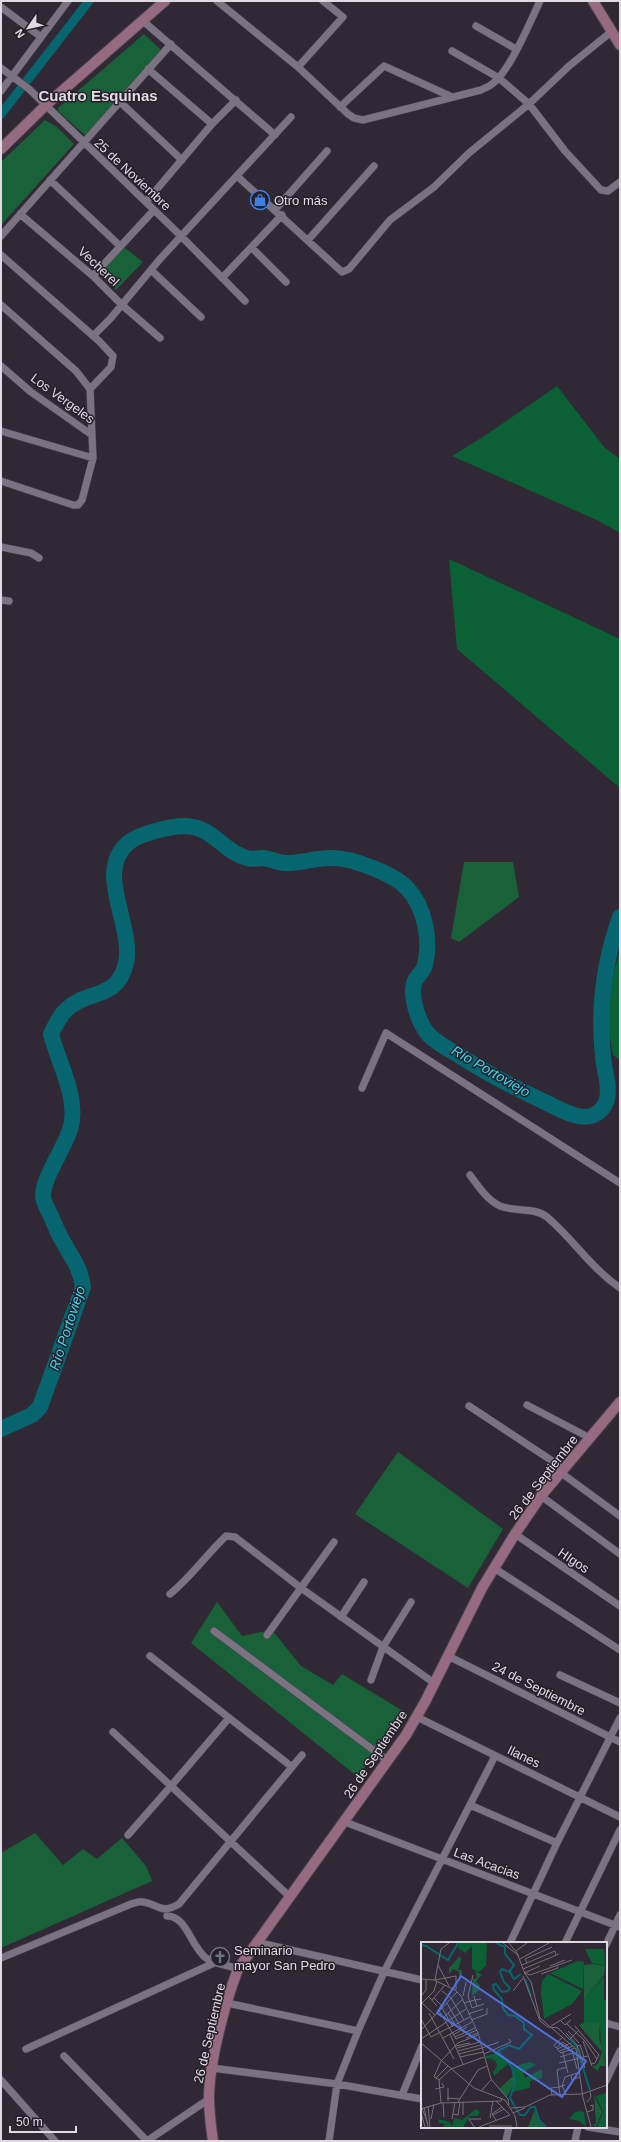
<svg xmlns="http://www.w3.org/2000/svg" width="621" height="2142" font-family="Helvetica,sans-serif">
<rect width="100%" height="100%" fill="#302834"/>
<path fill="#196239" d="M 144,34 L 161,50 L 88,138 L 58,111 L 58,108 Z
M 45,120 L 57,127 L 74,144 L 1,225 L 1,162 Z
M 121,245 L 143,262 L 116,290 L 99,274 Z
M 464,862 L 513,862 L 519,897 L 459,942 L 451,938 Z
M 398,1452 L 503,1529 L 468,1588 L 355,1514 Z
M 217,1602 L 242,1636 L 272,1630 L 301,1666 L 333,1685 L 342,1674 L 403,1711 L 358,1777 L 191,1643 Z
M 35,1833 L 63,1865 L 83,1849 L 97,1859 L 122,1838 L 146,1866 L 152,1881 L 1,1948 L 1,1853 Z"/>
<path fill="#0b6035" d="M 557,386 L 604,447 L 620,459 L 620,533 L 599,521 L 452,456 L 486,435 Z
M 449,559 L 620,639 L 620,788 L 457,649 Z
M 620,950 L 620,1060 L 613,1055 L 608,1028 L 609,990 Z"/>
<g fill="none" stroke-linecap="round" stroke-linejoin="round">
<path stroke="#07656f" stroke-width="9" d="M 1,114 L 89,1"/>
<path stroke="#07656f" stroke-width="16" d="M 1,1429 L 32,1415 L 40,1407 L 83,1287 C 81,1268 70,1255 61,1238 C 57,1231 54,1223 51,1216 C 48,1210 43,1202 43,1196 C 43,1176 66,1147 71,1126 C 78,1096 58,1062 51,1034 C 55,1026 59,1017 65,1011 C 87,988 117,1002 126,963 C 134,925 94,872 128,843 C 138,834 171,826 185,826 C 214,827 223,852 247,858 C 252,860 257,858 263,858 C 272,859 280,864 289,863 C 304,863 318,857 333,858 C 352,858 394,874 407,888 C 425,907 431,940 425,965 C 423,973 416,976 414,983 C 410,998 419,1024 429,1035 C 438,1044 450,1050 460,1056 C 488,1074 517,1089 547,1103 C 563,1111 587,1126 602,1109 C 614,1095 604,1073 603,1056 C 598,1009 604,962 620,917"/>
<defs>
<path id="street" d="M 217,1 L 298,67 L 348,114 L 354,118 L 363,120 L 481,90 C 484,88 489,87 492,84 C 509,73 531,20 540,1
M 1,7 L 41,37
M 143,21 L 275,135
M 476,26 L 516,49
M 452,51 L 499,78 L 529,104 L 569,66 L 611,32
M 298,67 L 343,17 L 323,1
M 1,68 L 29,89 L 181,236 L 245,301
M 148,69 L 212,124
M 1,91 L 68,1
M 119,101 L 182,160
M 340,107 L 384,66 L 452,97
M 237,176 L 342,272 L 349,269 L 390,220 L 434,187 L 469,153 L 529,104 L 565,151 L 601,190 L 608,191 L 620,182
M 50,180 L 119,245
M 146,202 L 212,124 L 236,100
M 275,210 L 327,151
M 20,214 L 93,276 L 122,305 L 160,338
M 1,236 L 171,44
M 308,240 L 374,166
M 252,248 L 286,282
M 1,255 L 99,341 L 113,356 L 111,367 L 90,389 L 92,435
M 151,270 L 201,317
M 93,276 L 154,210
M 222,278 L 282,215
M 1,305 L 76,371 L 90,389
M 93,336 L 110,319 L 160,259 L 291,117
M 1,366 L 31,392 L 92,435 L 93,458 L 82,500 L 78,505 L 73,505 L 1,481
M 1,431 L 93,458
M 1,547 L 31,553 L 39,558
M 1,600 L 9,601
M 362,1088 L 386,1033 L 620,1183
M 470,1175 C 478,1186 487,1200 500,1206 C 514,1212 535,1207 547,1217 C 574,1240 590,1267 620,1288
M 527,1405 L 590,1438
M 469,1406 L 563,1468
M 560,1472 L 620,1516
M 541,1496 L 620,1554
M 515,1534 L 620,1606
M 494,1568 L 620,1650
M 170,1594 C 192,1576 206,1555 226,1536 L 235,1537 L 301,1588 L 434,1683
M 341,1617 L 364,1582
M 214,1631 L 388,1761
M 267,1635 L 334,1542
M 448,1656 L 620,1742
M 560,1675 L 620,1703
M 371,1680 L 383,1647 L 411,1602
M 417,1717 L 620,1817
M 113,1732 L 171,1786 L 229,1718
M 292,1767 L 302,1755
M 470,1805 L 557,1843
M 345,1822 L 620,1927
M 128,1835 L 171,1786 L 289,1896
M 167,1916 C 187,1916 191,1947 206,1958 C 215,1964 228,1965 238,1969
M 256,1942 L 422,1980
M 510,1943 L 557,1843 L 620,1718
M 565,1943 L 620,1830
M 606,1945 L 620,1915
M 1,1958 L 131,1904 C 135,1903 139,1901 143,1902 C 159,1904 160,1915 179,1904 L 292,1767 L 150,1656
M 227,2003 L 358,2031
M 606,2023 L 620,2027
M 26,2049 L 214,1963
M 64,2056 L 147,2141
M 212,2068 L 337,2084 L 422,2099
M 1,2080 L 55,2141
M 606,2081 L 620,2051
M 402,2095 L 422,2046
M 588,2127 L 620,2132
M 147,2141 L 209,2099
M 329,2141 L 337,2084 L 358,2031 L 384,1972 L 495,1756
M 506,2141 L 509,2127
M 575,2141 L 578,2127"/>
<path id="secondary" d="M 593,1 L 620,45
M 1,149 L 46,105 L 165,1
M 213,2141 C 211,2127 209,2112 209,2098 C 209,2062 225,2003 238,1969 L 406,1735 L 425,1702 L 482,1588 L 515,1534 L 541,1496 L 620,1402"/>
</defs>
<use href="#street" stroke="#4c4550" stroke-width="8"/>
<use href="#secondary" stroke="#4c4550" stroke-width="12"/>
<use href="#street" stroke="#7c7382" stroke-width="7"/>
<use href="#secondary" stroke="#966b82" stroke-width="10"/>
</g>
<defs>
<symbol id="shop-ring" viewBox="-11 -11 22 22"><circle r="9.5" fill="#261e2a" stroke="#3f7fe0" stroke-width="1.5"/><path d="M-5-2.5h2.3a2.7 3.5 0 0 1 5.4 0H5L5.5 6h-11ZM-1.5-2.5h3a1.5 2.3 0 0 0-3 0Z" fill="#3f7fe0"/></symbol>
<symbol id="church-ring" viewBox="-11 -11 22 22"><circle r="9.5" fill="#261e2a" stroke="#6b7280" stroke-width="1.5"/><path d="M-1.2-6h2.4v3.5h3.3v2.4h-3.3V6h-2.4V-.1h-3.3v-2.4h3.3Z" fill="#6b7280"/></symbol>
</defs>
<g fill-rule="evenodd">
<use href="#shop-ring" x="249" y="189" width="22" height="22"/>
<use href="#church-ring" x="209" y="1946" width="22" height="22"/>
</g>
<g text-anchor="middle" stroke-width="3" stroke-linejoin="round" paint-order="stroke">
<g font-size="13" fill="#e0dbe3" stroke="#261e2a">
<text transform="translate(133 174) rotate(43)" y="5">25 de Noviembre</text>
<text transform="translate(99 266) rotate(43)" y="5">Vecherel</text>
<text transform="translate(63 398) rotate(36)" y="5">Los Vergeles</text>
<text transform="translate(543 1477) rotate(-52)" y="5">26 de Septiembre</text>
<text transform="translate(574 1560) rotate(34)" y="5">HIgos</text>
<text transform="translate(539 1688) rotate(27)" y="5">24 de Septiembre</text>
<text transform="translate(375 1754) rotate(-56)" y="5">26 de Septiembre</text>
<text transform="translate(524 1756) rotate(26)" y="5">Ilanes</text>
<text transform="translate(487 1863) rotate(20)" y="5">Las Acacias</text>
<text transform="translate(209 2033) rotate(-77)" y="5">26 de Septiembre</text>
</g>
<g font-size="13" fill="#e0dbe3" stroke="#261e2a" text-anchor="start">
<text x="274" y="205">Otro más</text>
<text x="234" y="1955">Seminario<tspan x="234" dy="15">mayor San Pedro</tspan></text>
</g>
<g font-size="14" font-style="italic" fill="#3ad9ec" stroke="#261e2a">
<text transform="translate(491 1071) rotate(30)" y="5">Río Portoviejo</text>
<text transform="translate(67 1328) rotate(-72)" y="5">Río Portoviejo</text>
</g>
<g font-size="15" font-weight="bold" fill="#e0dbe3" stroke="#261e2a">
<text x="98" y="101">Cuatro Esquinas</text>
</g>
</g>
<g transform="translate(421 1942)">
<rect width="186" height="186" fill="#302834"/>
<path d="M 39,14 L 40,18 L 37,28 L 41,28 L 41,34 L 38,35 L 38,30 L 32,27 L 28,32 L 28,26 ZM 171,22 L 184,24 L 183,33 L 163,58 L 163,23 ZM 54,29 L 61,33 L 55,39 L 59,44 L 57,49 L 51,54 L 52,37 L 56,36 ZM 163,81 L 179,81 L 178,96 L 185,124 L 179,124 L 177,129 L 171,125 L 177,122 L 181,110 L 158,83 ZM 92,134 L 94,140 L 86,155 L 78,147 ZM 173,153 L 181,170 L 175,185 L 171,183 L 175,182 ZM 114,167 L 116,176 L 123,185 L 107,185 Z" fill="#196239"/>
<path d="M 39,1 L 66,1 L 65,24 L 58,30 L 51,27 L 51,4 L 44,11 L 36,5 ZM 164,7 L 183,7 L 184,24 L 171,21 ZM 157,19 L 163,20 L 162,47 L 129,31 ZM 127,32 L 161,49 L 151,62 L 123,77 L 120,51 L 121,39 ZM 183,34 L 183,58 L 186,58 L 186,124 L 180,105 L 179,81 L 163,81 L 163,58 ZM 75,111 L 84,115 L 91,125 L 87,122 L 73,134 L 72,130 L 76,124 L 74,118 L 68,119 L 73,116 L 65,117 L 65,114 ZM 109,120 L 115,123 L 102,130 L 104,136 L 121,127 L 121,136 L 109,139 L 109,146 L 91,150 L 94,140 L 91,125 ZM 186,151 L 186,185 L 176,185 L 182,170 L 175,154 ZM 55,167 L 59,170 L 57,174 L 49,174 L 42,185 L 22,185 L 24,182 L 18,181 L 17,178 L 22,178 L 29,180 L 31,185 L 33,176 L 41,178 ZM 161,169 L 163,171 L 165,185 L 158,179 L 148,177 L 154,170 Z" fill="#0b6035"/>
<path fill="none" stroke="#07656f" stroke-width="2" d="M 75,1 L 84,5 L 84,12 L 93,23 L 88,30 L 81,27 L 79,30 L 83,40 L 89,46 L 87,49 L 81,50 L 75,42 L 72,43 L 73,48 L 81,57 L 82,66 L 87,73 L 94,74 L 103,81 L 103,87 L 111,93 L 98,107 L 88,103 L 77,109 L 91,125 L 94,140 L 89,156 L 99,173 L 104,173 L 110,165 L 114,165 L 118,178 L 125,185M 0,3 L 5,4 L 27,18 L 37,1M 89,30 L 93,37 L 100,32M 104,37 L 110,54M 149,97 L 155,104 L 169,148"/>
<path fill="none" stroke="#76707a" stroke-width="1" d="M 82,1 L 98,14M 88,1 L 96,11 L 104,32 L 110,40 L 119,76 L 155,107 L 162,156 L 170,185M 95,9 L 106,1M 99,17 L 128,1M 106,21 L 104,17 L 131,5M 17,23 L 28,44M 101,23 L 134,9 L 135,13M 129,24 L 144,18M 102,27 L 138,12M 103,31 L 119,24M 104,31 L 109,33 L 151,18M 120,32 L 137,26 L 136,24M 52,33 L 47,54 L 51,66 L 63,62M 102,34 L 119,79 L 127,85 L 137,86 L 149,98M 0,37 L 13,38 L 34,48 L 40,54 L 57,91 L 70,137 L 87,157 L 88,163M 14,38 L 20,7 L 28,1M 14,38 L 35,34 L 35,48M 21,49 L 30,56 L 43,78M 92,49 L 102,36M 0,54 L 5,48 L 5,38M 42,54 L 45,40M 8,55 L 16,64M 13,56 L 22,65M 11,58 L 24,43M 1,61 L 14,73M 26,61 L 43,91M 43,61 L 54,58 L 53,54M 0,62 L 13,49 L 16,39M 56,64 L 54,58 L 60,57M 21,66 L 32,85M 18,69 L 35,97 L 56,88M 8,71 L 33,117M 27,71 L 35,84M 47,72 L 62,67M 22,76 L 42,57M 0,77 L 10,95 L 49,75M 50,78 L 66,72 L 66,66M 140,79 L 144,83 L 150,78M 145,81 L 163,98 L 176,117M 130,84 L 150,72M 154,84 L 178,113 L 174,121 L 170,122M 0,88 L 36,50M 147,89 L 158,101M 145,91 L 156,103 L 164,126M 29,92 L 42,122M 32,93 L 46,85M 34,95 L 54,86M 22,96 L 51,80M 45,96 L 57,91M 0,97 L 45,67M 149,97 L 158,88M 162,99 L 171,124M 0,101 L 53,146 L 84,158 L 94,174 L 96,185M 35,104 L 49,101M 156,104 L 159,103 L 163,115M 36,106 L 59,100M 61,106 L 78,100M 135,106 L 142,100 L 149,106M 135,106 L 133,103 L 142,95M 136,107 L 140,111 L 154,106M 136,107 L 150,101M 151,108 L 156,127M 37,109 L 60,103M 139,109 L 152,104M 142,111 L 147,131M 38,112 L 61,106M 63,112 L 90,100 L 88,97M 39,115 L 62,110M 139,115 L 152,111M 138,121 L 167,114M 30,127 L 63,115M 150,133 L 151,138 L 159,135M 15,136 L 27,124M 18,138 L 13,135 L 20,119 L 37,101 L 57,93M 18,138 L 20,161M 18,138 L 30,127M 14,147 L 23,145 L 21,141M 60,149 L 70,138M 145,152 L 141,144 L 144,135 L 159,130M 131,153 L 130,146 L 138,145 L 136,128 L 146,125M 139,153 L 138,145 L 144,143M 26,156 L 39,157M 27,159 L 27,146M 37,160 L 57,128 L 66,124M 42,160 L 42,173M 166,160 L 170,155 L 169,149M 22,161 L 23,175M 7,164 L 9,185M 3,165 L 7,185M 1,166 L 7,182M 90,166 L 104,165 L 129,153 L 161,152 L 186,143M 0,167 L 20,161 L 80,159 L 81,156M 0,170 L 4,185M 166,170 L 172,168 L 172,163 L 169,164M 92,171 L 104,166M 32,172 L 37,173 L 39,160M 72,173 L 83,167M 69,176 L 72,159M 10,177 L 13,162M 31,177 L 34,160M 75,178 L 71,172 L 81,165M 68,184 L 91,184M 53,185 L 48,177 L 60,177M 58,185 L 89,173 L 75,159"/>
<path fill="#4e71db" fill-opacity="0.15" stroke="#4e71db" stroke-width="2" d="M 40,34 L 165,119 L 141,155 L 16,71 Z"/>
<rect width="186" height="186" fill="none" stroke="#e0dbe3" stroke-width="2"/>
</g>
<rect width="621" height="2142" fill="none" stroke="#e0dbe3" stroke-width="4"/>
<g transform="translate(28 28) rotate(236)" stroke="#261e2a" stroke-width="3" paint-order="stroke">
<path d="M0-3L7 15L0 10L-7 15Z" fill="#e0dbe3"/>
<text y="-6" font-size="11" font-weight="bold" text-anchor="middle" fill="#e0dbe3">N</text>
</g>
<path d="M10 2126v6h66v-6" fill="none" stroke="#e0dbe3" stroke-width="2"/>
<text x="16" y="2126" font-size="12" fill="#e0dbe3" stroke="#261e2a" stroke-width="3" paint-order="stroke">50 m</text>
</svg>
